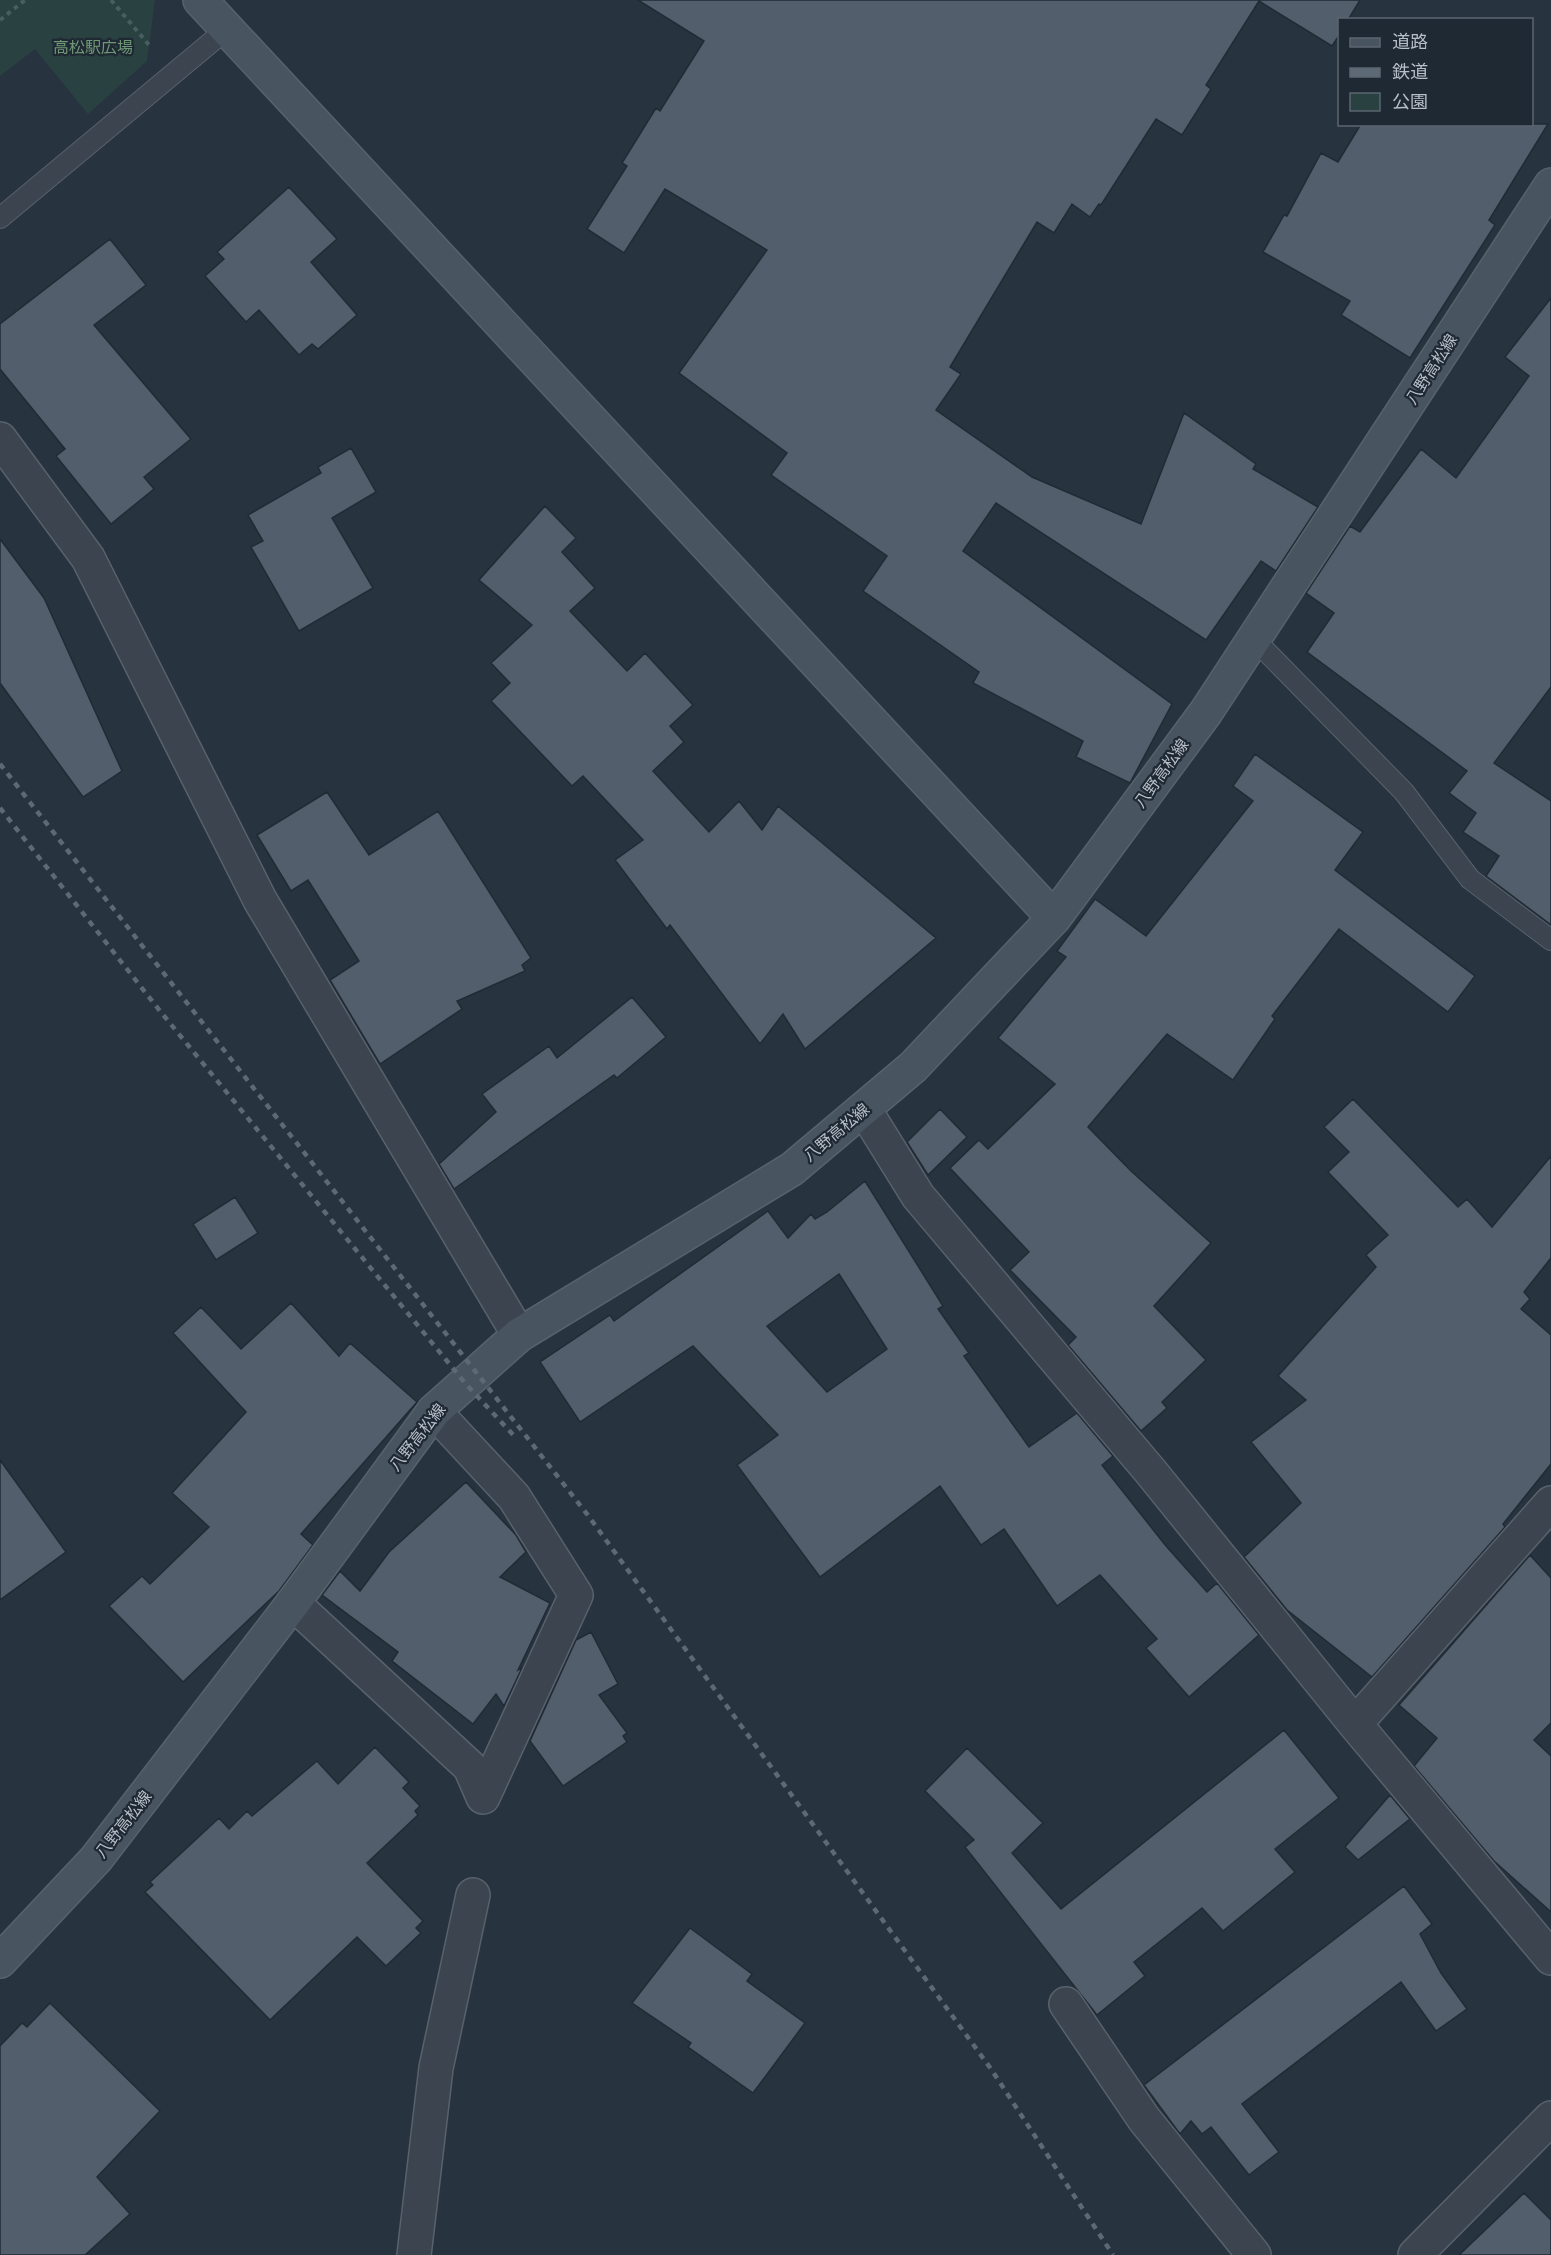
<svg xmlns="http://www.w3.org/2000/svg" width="1551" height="2255" font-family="Signika,'Noto Sans JP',sans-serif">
<rect width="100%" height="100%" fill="#27333f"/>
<path fill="#2a4141" d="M 0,0 L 155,0 L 147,61 L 88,114 L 35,49 L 0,76 Z"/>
<path fill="#525e6c" stroke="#212b36" stroke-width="1.5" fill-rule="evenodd" d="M 638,0 L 1360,0 L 1348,20 L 1340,20 L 1340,34 L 1332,46 L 1259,1 L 1206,85 L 1211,89 L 1182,135 L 1156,119 L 1101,205 L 1099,204 L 1090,217 L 1072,204 L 1054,233 L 1037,222 L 950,367 L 961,374 L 936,410 L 1032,477 L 1141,524 L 1184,413 L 1256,464 L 1253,469 L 1318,507 L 1276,571 L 1261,561 L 1206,640 L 996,503 L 963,551 L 1172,704 L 1130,783 L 1076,757 L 1083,741 L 973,683 L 979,672 L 863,591 L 887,556 L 771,475 L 787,453 L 679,373 L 767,250 L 665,189 L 624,253 L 587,229 L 627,166 L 622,163 L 656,108 L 660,111 L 704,41 Z
M 1361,124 L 1548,124 L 1489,220 L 1495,225 L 1410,358 L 1341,315 L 1350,301 L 1263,252 L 1284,215 L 1287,216 L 1321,153 L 1338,162 Z
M 289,187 L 337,239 L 311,262 L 357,315 L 318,349 L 312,344 L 299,355 L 259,310 L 246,322 L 205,276 L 224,259 L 217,252 Z
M 110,239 L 146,285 L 94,325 L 191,439 L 144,477 L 154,489 L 111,524 L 56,456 L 65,449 L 0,369 L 0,324 Z
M 1551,298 L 1551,687 L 1494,763 L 1551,801 L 1551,925 L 1486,876 L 1499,856 L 1463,832 L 1476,813 L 1449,793 L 1467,771 L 1307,652 L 1334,613 L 1306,593 L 1350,526 L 1360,532 L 1421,449 L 1456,478 L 1529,376 L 1505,357 Z
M 351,448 L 376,492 L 332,518 L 373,588 L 299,631 L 251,547 L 263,541 L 248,515 L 321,473 L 318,467 Z
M 545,506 L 576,538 L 562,552 L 595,588 L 570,611 L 627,671 L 645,653 L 693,705 L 670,726 L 684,742 L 653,771 L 709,832 L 739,801 L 762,830 L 778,806 L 936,938 L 805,1049 L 783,1014 L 760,1044 L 670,925 L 667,929 L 615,860 L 643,840 L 583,776 L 572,786 L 491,701 L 510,683 L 491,663 L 532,625 L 479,580 Z
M 0,539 L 44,598 L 122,771 L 83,797 L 0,683 Z
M 1255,754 L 1363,832 L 1335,870 L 1475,976 L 1448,1012 L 1339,929 L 1272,1016 L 1275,1019 L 1233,1080 L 1167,1034 L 1088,1127 L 1131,1171 L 1211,1243 L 1154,1306 L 1206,1360 L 1162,1402 L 1167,1408 L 1141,1431 L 1068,1345 L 1076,1337 L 1010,1270 L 1029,1252 L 950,1168 L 979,1140 L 988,1149 L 1055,1084 L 998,1038 L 1066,957 L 1057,951 L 1095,899 L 1146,936 L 1253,801 L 1233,786 Z
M 327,792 L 369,855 L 438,811 L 531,958 L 522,965 L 525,971 L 457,1001 L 462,1009 L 380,1064 L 330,980 L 359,961 L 308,880 L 291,891 L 257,835 Z
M 632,997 L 666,1037 L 617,1078 L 614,1075 L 454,1189 L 439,1164 L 496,1112 L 482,1094 L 549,1046 L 557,1058 Z
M 1353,1099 L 1458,1207 L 1467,1199 L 1492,1227 L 1551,1156 L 1551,1258 L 1524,1292 L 1530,1299 L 1521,1309 L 1551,1335 L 1551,1464 L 1503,1524 L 1505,1527 L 1372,1677 L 1287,1610 L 1244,1557 L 1301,1503 L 1251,1442 L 1306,1400 L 1278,1376 L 1376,1267 L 1366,1255 L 1388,1235 L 1328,1172 L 1349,1152 L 1324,1127 Z
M 940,1109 L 967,1137 L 928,1175 L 907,1142 Z
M 865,1181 L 943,1306 L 938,1309 L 969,1353 L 964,1356 L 1029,1447 L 1077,1413 L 1113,1456 L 1102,1465 L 1166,1546 L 1207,1592 L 1217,1583 L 1259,1635 L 1189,1697 L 1146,1648 L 1157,1639 L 1100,1575 L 1057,1606 L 1004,1529 L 981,1545 L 940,1486 L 820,1577 L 737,1465 L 778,1435 L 693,1346 L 580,1422 L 540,1362 L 610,1315 L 614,1321 L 768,1211 L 788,1238 L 811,1214 L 815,1219 L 827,1212 ZM 839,1274 L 887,1349 L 827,1392 L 767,1326 Z
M 235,1197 L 258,1233 L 216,1260 L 193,1224 Z
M 291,1303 L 339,1356 L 350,1343 L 417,1402 L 301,1534 L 313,1545 L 279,1591 L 183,1682 L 109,1606 L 142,1576 L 150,1584 L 209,1527 L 172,1493 L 246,1412 L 173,1333 L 201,1307 L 241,1349 Z
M 0,1460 L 66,1552 L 0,1600 Z
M 466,1482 L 516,1535 L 526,1552 L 500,1577 L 550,1603 L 518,1670 L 522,1668 L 504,1706 L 496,1694 L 473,1724 L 392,1661 L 398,1652 L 322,1595 L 340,1571 L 360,1591 L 389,1552 Z
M 1530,1555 L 1551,1578 L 1551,1723 L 1534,1740 L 1551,1756 L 1551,1912 L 1494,1861 L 1414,1766 L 1437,1738 L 1399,1705 Z
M 591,1632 L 618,1684 L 599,1695 L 627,1733 L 623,1736 L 627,1742 L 563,1786 L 530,1741 L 576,1640 Z
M 1284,1730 L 1339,1798 L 1275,1849 L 1295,1872 L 1223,1931 L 1202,1908 L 1134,1962 L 1145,1976 L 1097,2015 L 965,1847 L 974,1840 L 925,1791 L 967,1748 L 1043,1823 L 1012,1853 L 1061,1909 Z
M 375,1747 L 409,1782 L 403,1788 L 420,1806 L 415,1811 L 418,1815 L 367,1863 L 423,1921 L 416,1928 L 421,1933 L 386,1966 L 357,1937 L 270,2020 L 145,1892 L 153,1885 L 150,1882 L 219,1818 L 229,1829 L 247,1811 L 252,1816 L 317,1761 L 338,1784 Z
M 1390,1795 L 1410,1819 L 1358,1860 L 1345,1847 Z
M 1404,1886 L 1432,1924 L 1420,1934 L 1441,1973 L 1467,2009 L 1436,2031 L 1401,1982 L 1242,2104 L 1279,2152 L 1249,2175 L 1211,2127 L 1202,2134 L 1191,2121 L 1180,2134 L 1144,2085 Z
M 690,1928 L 752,1974 L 747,1981 L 805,2023 L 753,2093 L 688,2047 L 691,2043 L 632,2003 Z
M 50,2003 L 160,2111 L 97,2177 L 130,2214 L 85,2255 L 0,2255 L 0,2046 L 22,2023 L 27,2027 Z
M 1524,2193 L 1551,2220 L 1551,2255 L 1459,2255 Z"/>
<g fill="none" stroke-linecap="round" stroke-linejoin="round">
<defs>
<path id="lane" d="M 0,218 L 227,29
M 1254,639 L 1404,792 L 1470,879 L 1551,940"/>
<path id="street" d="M 0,439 L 88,558 L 260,900 L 519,1335
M 864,1109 L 918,1196 L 1151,1472 L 1355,1724 L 1551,1958
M 293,1603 L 470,1767 L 483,1797 L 576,1595 L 514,1497 L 434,1411
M 1355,1724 L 1551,1503
M 1066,2004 L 1144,2119 L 1254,2255
M 414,2255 L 436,2068 L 473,1895
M 1415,2255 L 1551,2118"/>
<path id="secondary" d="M 200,0 L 1054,918
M 0,1961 L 96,1859 L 293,1603 L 434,1411 L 519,1335 L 792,1169 L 913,1067 L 1054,918 L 1206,712 L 1551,185"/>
</defs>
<use href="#lane" stroke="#58626c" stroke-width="22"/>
<use href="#street" stroke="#58626c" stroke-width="36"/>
<use href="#secondary" stroke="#58626c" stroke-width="36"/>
<path stroke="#495e5f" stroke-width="4" stroke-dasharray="4.5 4.5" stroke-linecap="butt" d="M 111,0 L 149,45
M 0,20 L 25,0"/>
<use href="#lane" stroke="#3b444f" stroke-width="20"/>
<use href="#street" stroke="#3b444f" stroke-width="33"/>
<use href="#secondary" stroke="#495461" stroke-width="33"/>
<path stroke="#5d6975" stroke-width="4.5" stroke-dasharray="6 6" stroke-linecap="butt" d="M 0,764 L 587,1514 L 991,2069 L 1113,2255
M 0,808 L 160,1011 L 465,1383 L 517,1439"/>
</g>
<g text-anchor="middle" stroke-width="4.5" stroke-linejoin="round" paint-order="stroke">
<g font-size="16" fill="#6f9976" stroke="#1f2934">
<text x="93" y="53">高松駅広場</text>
</g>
<g font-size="16" fill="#b7bfc9" stroke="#1f2934">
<text transform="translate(1431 369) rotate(-57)" y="6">八野高松線</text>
<text transform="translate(1161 773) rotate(-54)" y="6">八野高松線</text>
<text transform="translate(836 1132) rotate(-40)" y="6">八野高松線</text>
<text transform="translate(417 1437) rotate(-52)" y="6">八野高松線</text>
<text transform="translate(123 1824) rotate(-52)" y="6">八野高松線</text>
</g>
</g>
<rect x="1338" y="18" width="195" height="108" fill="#1f2934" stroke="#5c6570" stroke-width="1.5"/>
<rect x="1350" y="38" width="30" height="9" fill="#495461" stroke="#5c6570" stroke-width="1.5"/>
<text x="1392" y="48" font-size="18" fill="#b7bfc9">道路</text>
<rect x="1350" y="68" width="30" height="9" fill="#5d6975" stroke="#5c6570" stroke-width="1.5"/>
<text x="1392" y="78" font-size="18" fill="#b7bfc9">鉄道</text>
<rect x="1350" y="93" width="30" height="18" fill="#2a4141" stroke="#5c6570" stroke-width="1.5"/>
<text x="1392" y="108" font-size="18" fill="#b7bfc9">公園</text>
</svg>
